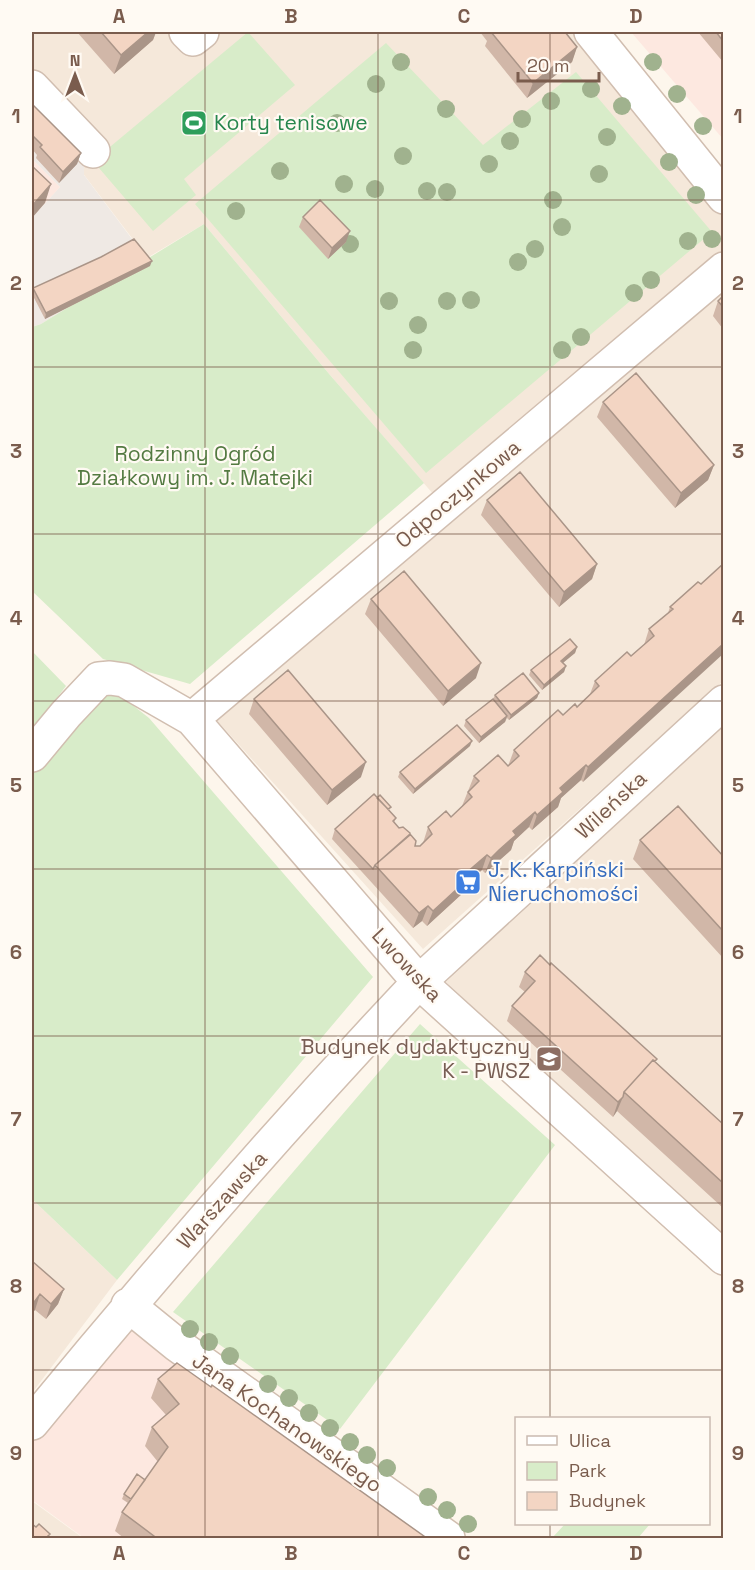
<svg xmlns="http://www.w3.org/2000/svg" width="755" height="1570" font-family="'Space Grotesk',sans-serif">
<rect width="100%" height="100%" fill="#fdf6ec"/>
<path fill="#f5e8da" d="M 32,32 L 573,32 L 723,214 L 723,249 L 434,495 L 330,375 L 204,224 L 147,258 L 32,106 Z
M 723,284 L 723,681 L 423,949 L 213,716 Z
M 723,727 L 723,1238 L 446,982 Z
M 32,1199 L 117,1280 L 32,1393 Z
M 32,1501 L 83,1538 L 32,1538 Z"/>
<path fill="#fde8e0" d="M 631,32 L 723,32 L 723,139 Z
M 32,159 L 60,187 L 32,218 Z
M 134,1322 L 426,1538 L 84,1538 L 32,1500 L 32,1442 Z"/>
<path fill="#efe9e4" d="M 32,106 L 84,159 L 84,175 L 147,259 L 41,324 L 32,327 L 32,218 L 60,187 L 32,159 Z"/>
<path fill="#d8ecc9" d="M 248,32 L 295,85 L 184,179 L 196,195 L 153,231 L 93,161 Z
M 386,43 L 483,145 L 576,72 L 712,232 L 426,473 L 195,204 Z
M 204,224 L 330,375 L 424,483 L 190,684 L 103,659 L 32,591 L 32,327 L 41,324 Z
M 32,651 L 66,686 L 32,731 Z
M 111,688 L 149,718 L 373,977 L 117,1280 L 32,1199 L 32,774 L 91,704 Z
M 420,1024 L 555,1145 L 340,1429 L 173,1312 Z
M 565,1524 L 650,1524 L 638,1538 L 552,1538 Z"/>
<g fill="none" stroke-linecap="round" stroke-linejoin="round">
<defs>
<path id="minor" d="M 186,32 L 193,39 L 202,32
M 591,32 L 724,197
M 32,87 L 93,151
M 192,719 L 724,269
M 32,755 L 66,714 L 99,679 L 110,678 L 124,680 L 192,719 L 419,982 L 724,1258
M 128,1305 L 176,1344 L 448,1538
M 32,1423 C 156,1272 285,1124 419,982 L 724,702"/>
</defs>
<use href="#minor" stroke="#d1beb0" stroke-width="36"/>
<use href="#minor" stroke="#fff" stroke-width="33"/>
</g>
<g fill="#a0b28e">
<circle cx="401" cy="62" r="9"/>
<circle cx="653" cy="62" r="9"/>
<circle cx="376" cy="84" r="9"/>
<circle cx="591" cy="89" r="9"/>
<circle cx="677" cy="94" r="9"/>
<circle cx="551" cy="101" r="9"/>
<circle cx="622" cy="106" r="9"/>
<circle cx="446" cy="109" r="9"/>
<circle cx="522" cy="119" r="9"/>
<circle cx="337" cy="123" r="9"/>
<circle cx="703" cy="126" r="9"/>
<circle cx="607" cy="137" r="9"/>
<circle cx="510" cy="141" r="9"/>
<circle cx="403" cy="156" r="9"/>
<circle cx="669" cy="162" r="9"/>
<circle cx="489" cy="164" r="9"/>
<circle cx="280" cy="171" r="9"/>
<circle cx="599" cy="174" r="9"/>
<circle cx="344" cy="184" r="9"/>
<circle cx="375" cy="189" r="9"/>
<circle cx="427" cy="191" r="9"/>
<circle cx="447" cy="192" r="9"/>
<circle cx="696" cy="195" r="9"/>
<circle cx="553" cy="200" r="9"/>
<circle cx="236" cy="211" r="9"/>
<circle cx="562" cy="227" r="9"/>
<circle cx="712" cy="239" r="9"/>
<circle cx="688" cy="241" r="9"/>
<circle cx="350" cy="244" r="9"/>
<circle cx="535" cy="249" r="9"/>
<circle cx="518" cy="262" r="9"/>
<circle cx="651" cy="280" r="9"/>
<circle cx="634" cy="293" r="9"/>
<circle cx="471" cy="300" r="9"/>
<circle cx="389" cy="301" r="9"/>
<circle cx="447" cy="301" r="9"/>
<circle cx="418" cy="325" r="9"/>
<circle cx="581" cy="337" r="9"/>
<circle cx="413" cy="350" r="9"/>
<circle cx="562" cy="350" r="9"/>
<circle cx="190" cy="1329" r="9"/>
<circle cx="209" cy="1342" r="9"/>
<circle cx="230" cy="1356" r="9"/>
<circle cx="268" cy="1384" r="9"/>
<circle cx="289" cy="1398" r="9"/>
<circle cx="309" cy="1413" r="9"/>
<circle cx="330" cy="1428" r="9"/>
<circle cx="350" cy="1442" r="9"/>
<circle cx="367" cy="1455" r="9"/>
<circle cx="387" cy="1468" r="9"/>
<circle cx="428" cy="1497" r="9"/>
<circle cx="447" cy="1510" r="9"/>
<circle cx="468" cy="1524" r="9"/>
</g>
<path fill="#d1b7a8" d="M 77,32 L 156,32 L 153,40 L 114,74 Z
M 480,32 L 565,32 L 577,47 L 572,62 L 527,98 L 485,46 L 487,41 Z
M 698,32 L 723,32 L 723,62 Z
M 32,104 L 81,153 L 77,164 L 59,183 L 36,158 L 37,155 L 32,149 Z
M 303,217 L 346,242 L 328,259 L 299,227 Z
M 150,266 L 45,319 L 32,294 L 33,288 Z
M 723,296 L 723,329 L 713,316 L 718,301 Z
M 603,402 L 714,465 L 708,480 L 675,508 L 597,417 Z
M 487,500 L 597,564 L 592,579 L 559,607 L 481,515 Z
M 698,582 L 583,782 L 581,780 L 561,798 L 558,807 L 532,830 L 529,827 L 514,841 L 511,850 L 485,873 L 482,870 L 468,882 L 464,892 L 427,926 L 422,921 L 413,928 L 332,839 L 335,829 L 377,798 L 391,807 L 389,811 L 396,818 L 394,823 L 399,828 L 410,835 L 415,846 L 420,846 L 423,843 L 428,827 L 451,817 L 462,806 L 474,776 L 508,766 L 514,750 L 577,707 L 590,694 L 595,681 L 631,656 L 644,645 L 649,629 L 668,613 L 670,607 Z
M 371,599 L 476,678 L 443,706 L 365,614 Z
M 577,647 L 575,653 L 563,663 L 566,666 L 564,672 L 542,690 L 529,675 L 531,670 Z
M 539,693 L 537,698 L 509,720 L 507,718 L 505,722 L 479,743 L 464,726 L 466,720 L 493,699 L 495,695 Z
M 254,699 L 361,777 L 327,805 L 249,714 Z
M 470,746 L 413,794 L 398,777 L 400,772 Z
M 640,840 L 723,856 L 723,958 L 633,859 Z
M 525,972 L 656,1062 L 723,1124 L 723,1208 L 617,1111 L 613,1117 L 507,1021 L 512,1006 L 525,992 L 519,987 Z
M 32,1261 L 64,1289 L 58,1304 L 46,1319 L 35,1310 L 32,1313 Z
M 158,1379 L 211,1387 L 428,1539 L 125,1539 L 115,1531 L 122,1512 L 128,1503 L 122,1499 L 124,1494 L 145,1480 L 158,1462 L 145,1446 L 152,1427 L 166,1415 L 151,1398 Z"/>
<path fill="#aa9588" d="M 148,32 L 156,32 L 153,40 L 114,74 L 121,55 Z
M 577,47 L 572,62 L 527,98 L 533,83 Z
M 81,153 L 77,164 L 59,183 L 63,172 Z
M 51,184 L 45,203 L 32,218 L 32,206 Z
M 350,231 L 346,242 L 328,259 L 332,248 Z
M 152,261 L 150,266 L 45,319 L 46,313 Z
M 714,465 L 708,480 L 675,508 L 681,493 Z
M 597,564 L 592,579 L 559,607 L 564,592 Z
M 723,644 L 723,654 L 583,782 L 588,767 Z
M 577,647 L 575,653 L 559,666 L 561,661 Z
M 481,663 L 476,678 L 443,706 L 448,691 Z
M 566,666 L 564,672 L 542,690 L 544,685 Z
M 539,693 L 537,698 L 509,720 L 511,715 Z
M 507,716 L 505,722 L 479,743 L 481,737 Z
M 472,741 L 470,746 L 413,794 L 415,789 Z
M 366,762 L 361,777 L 327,805 L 332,790 Z
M 586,765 L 581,780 L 561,798 L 558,807 L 532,830 L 537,815 L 560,788 Z
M 535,812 L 529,827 L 514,841 L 511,850 L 485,873 L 491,858 L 513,831 Z
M 487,855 L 482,870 L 468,882 L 464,892 L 427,926 L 433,911 L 466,873 Z
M 428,906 L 422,921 L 413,928 L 419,913 Z
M 623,1097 L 617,1111 L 613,1117 L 618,1102 Z
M 64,1289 L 58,1304 L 46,1319 L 51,1304 Z
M 40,1294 L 35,1310 L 32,1313 L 32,1305 Z"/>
<path fill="#f3d5c3" stroke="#aa9588" stroke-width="1.5" d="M 101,32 L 148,32 L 121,55 Z
M 491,32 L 565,32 L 577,47 L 533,83 Z
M 716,32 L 723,32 L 723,41 Z
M 32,104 L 81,153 L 63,172 L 40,147 L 42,145 L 32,135 Z
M 32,166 L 51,184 L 32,206 Z
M 320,200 L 350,231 L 332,248 L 303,217 Z
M 134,239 L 152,261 L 46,313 L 33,288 L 101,257 Z
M 723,296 L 723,307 L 718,301 Z
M 636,373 L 714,465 L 681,493 L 603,402 Z
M 520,472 L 597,564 L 564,592 L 487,500 Z
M 723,564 L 723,644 L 588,767 L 586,765 L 569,780 L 560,788 L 563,792 L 537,815 L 535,812 L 513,831 L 516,835 L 499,850 L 491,858 L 487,855 L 466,873 L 470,877 L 433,911 L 428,906 L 419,913 L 375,865 L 410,834 L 416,841 L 415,846 L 420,846 L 432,834 L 428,827 L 446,811 L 451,817 L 472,797 L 468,792 L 479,781 L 474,776 L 498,755 L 508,766 L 519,756 L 514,750 L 558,710 L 563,715 L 575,704 L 577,707 L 599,686 L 595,681 L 627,652 L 631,656 L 654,636 L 649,629 L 673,609 L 670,607 L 698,582 L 701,584 Z
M 404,571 L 481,663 L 448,691 L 371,599 Z
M 570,639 L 577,647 L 561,661 L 566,666 L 544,685 L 531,670 Z
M 288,670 L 366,762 L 332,790 L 254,699 Z
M 523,673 L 539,693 L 511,715 L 495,695 Z
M 493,699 L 507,716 L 481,737 L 466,720 Z
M 457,725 L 472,741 L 415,789 L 400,772 Z
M 374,794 L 396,818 L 393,821 L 399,828 L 403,827 L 410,833 L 410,835 L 375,865 L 373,869 L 335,829 Z
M 380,795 L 391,807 L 388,809 L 377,798 Z
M 678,806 L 723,856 L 723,931 L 640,840 Z
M 540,955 L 550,965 L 551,963 L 657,1059 L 655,1061 L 653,1060 L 624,1092 L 623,1097 L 618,1102 L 512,1006 L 535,981 L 525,972 Z
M 653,1060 L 723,1124 L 723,1183 L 624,1092 Z
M 32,1261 L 64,1289 L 51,1304 L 40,1294 L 32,1305 Z
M 177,1363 L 211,1387 L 212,1385 L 428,1539 L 158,1539 L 122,1512 L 168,1447 L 152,1427 L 179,1404 L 158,1379 Z
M 137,1474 L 145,1480 L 131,1499 L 124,1494 Z
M 32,1524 L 36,1527 L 39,1524 L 50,1534 L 47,1537 L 48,1539 L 32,1539 Z"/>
<path fill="none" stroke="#7a5c4d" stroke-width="1.5" stroke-opacity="0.55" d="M 205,32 L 205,1538M 378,32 L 378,1538M 550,32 L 550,1418M 32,200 L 724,200M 32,367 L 724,367M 32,534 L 724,534M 32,701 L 724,701M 32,869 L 724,869M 32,1036 L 724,1036M 32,1203 L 724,1203M 32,1370 L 724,1370M 550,1524 L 550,1538"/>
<defs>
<symbol id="stadium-square" viewBox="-11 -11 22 22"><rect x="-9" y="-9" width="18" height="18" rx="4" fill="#2e9e5b" stroke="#fffaf3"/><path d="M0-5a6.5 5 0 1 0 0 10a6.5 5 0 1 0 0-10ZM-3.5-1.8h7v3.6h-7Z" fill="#fff"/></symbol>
<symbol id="supermarket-square" viewBox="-11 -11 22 22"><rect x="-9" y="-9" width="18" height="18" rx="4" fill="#3f7fe0" stroke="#fffaf3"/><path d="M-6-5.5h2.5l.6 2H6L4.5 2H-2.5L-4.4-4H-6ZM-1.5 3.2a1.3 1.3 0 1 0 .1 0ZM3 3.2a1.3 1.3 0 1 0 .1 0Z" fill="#fff"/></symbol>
<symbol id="university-square" viewBox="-11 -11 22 22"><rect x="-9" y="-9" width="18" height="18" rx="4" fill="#8d6e63" stroke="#fffaf3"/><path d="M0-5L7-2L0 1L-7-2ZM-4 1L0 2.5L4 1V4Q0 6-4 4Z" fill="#fff"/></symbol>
</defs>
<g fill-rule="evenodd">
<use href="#stadium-square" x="179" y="108" width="30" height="30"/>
<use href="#supermarket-square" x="453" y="867" width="30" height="30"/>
<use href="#university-square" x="534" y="1044" width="30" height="30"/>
</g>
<g text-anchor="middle" stroke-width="4.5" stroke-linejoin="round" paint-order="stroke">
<g font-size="21" fill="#27864d" stroke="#fffaf3" text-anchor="start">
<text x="214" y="130">Korty tenisowe</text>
</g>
<g font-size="21" fill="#537a41" stroke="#fffaf3">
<text x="195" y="461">Rodzinny Ogród<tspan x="195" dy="24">Działkowy im. J. Matejki</tspan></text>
</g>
<g font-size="21" fill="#7a5c4d" stroke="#fffaf3">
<text transform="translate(458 494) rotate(-40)" y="7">Odpoczynkowa</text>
<text transform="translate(611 805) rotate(-43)" y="7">Wileńska</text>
<text transform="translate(407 965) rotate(47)" y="7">Lwowska</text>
<text transform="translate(222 1200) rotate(-48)" y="7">Warszawska</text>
<text transform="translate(287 1423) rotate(35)" y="7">Jana Kochanowskiego</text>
</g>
<g font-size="21" fill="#366cbe" stroke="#fffaf3" text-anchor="start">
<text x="488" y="877">J. K. Karpiński<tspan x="488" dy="24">Nieruchomości</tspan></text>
</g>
<g font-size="21" fill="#785e54" stroke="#fffaf3" text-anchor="end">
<text x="530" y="1054">Budynek dydaktyczny<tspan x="530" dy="24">K - PWSZ</tspan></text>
</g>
</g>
<rect width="755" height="1570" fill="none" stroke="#fffaf3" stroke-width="66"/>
<rect x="515" y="1417" width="195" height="108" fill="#fffaf3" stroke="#cabbb1" stroke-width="1.5"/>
<rect x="527" y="1436" width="30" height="9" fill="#ffffff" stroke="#cabbb1" stroke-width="1.5"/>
<text x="569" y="1447" font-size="18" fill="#7a5c4d">Ulica</text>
<rect x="527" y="1462" width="30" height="18" fill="#d8ecc9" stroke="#cabbb1" stroke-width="1.5"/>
<text x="569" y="1477" font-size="18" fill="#7a5c4d">Park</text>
<rect x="527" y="1492" width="30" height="18" fill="#f3d5c3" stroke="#cabbb1" stroke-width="1.5"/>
<text x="569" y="1507" font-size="18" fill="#7a5c4d">Budynek</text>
<g transform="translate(75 75)" stroke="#fffaf3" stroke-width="4.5" paint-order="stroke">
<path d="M0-4.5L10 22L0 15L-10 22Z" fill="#7a5c4d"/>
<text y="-9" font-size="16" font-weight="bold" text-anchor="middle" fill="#7a5c4d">N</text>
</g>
<path d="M518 72v9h81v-9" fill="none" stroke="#7a5c4d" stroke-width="3"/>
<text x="527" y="72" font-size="18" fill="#7a5c4d" stroke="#fffaf3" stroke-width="4.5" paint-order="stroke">20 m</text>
<rect x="33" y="33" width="689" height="1504" fill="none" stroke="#7a5c4d" stroke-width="2"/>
<g font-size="20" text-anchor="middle" font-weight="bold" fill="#7a5c4d">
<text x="119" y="23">A</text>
<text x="291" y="23">B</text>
<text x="464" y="23">C</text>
<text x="636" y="23">D</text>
<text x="16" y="123">1</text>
<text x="738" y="123">1</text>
<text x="16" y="290">2</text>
<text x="738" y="290">2</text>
<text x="16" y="458">3</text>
<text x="738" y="458">3</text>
<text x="16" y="625">4</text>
<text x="738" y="625">4</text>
<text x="16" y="792">5</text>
<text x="738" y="792">5</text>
<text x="16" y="959">6</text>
<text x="738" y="959">6</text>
<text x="16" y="1126">7</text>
<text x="738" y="1126">7</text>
<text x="16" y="1293">8</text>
<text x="738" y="1293">8</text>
<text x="16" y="1460">9</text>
<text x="738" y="1460">9</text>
<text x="119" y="1560">A</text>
<text x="291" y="1560">B</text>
<text x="464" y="1560">C</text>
<text x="636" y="1560">D</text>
</g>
</svg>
